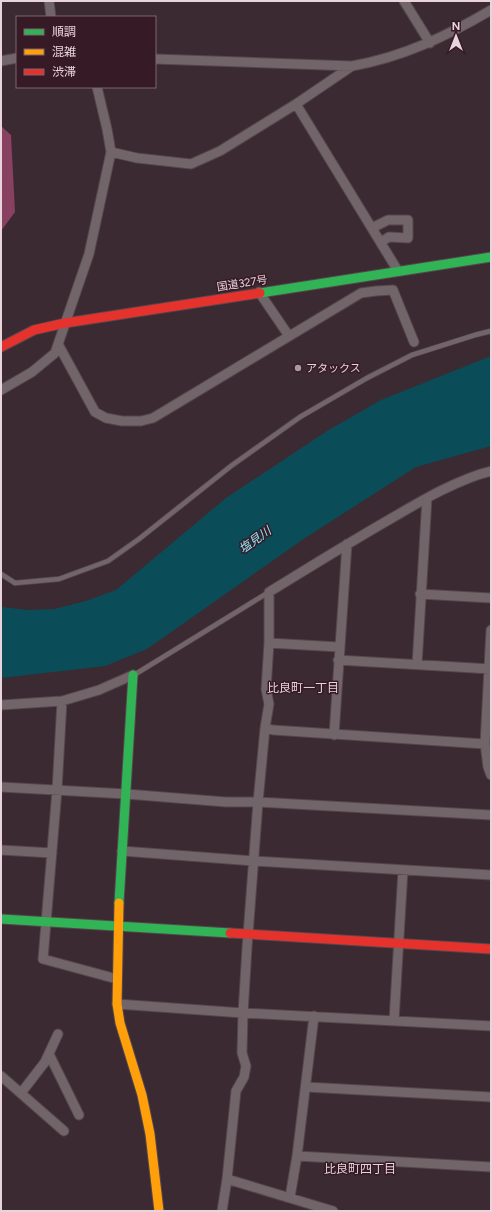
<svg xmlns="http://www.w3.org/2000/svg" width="492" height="1212" font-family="Figtree,'Noto Sans JP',sans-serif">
<rect width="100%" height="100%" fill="#3b2a31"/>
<path fill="#884160" d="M 1,126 L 11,135 L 15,212 L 1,231 Z"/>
<path fill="#0a4d58" d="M 491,356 L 491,446 L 416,467 L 305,538 L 147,649 L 105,666 L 1,678 L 1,607 L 28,610 L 54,609 L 86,601 L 116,590 L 226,498 L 327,431 L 381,400 Z"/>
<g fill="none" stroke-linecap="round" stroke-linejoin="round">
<defs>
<path id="lane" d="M 1,574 L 15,583 L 59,579 L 108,561 L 139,539 L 231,466 L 300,417 L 367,378 L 412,355 L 475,335 L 491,331
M 134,675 L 269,592"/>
<path id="street" d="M 49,1 L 51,17
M 404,1 L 430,43
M 155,59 L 352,66 C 403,57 447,36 491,10
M 1,61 L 17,58
M 296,104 L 398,271
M 111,152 L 137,158 L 191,164 L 220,151 L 296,104 L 352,66
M 372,228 L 388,220 L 408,220 L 408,238 L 389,237 L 381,242
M 259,292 L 289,336
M 58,344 L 95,412 L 106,418 L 122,421 L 141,421 L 153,418 L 361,293 L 376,291 L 393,290 L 414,342
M 1,390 L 32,372 L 55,353 L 89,254 L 111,152 L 107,129 L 97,87
M 420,594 L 491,598
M 491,630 L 485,744 L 488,767 L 491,775
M 269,643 L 339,647
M 338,660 L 491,669
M 417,665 L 427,498
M 62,701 L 57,790 L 43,959 L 117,979
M 1,705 L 62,701 L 99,690 L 133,675
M 265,728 L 273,730 L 485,744
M 334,735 L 347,544
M 1,787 L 126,794 L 226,802 L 258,802 L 491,815
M 1,850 L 52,853
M 122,851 L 254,861 L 491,875
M 117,1004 L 243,1013 L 491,1026
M 394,1021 L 403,870
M 49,1054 L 79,1115
M 1,1076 L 64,1131
M 306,1087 L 491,1097
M 21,1093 L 45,1062 L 58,1034
M 297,1156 L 491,1167
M 227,1179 L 333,1211
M 290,1197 L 297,1156 L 314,1016
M 222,1211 L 227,1179 L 236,1091 L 244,1077 L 246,1066 L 242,1053 L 243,1013 L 247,948 L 258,802 L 265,728 L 269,704 L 266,689 L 269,643 L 269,592 C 310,567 350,542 392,518 C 421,501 458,479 491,471"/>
<path id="fast" d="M 260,293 L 491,257
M 119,903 L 133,675
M 1,919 L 230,933"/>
<path id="slow" d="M 119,903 L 117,1004 L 120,1023 L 142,1095 L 150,1134 L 159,1211"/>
<path id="jam" d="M 1,347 L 34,330 L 65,323 L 260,293
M 230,933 L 491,949"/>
</defs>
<use href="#lane" stroke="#55464c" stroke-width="6"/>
<use href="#street" stroke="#55464c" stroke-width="11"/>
<use href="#fast" stroke="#55464c" stroke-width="11"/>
<use href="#slow" stroke="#55464c" stroke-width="11"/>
<use href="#jam" stroke="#55464c" stroke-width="11"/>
<use href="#lane" stroke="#72656a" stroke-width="4.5"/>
<use href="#street" stroke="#72656a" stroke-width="9"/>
<use href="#fast" stroke="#30b455" stroke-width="9"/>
<use href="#slow" stroke="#ff9f0a" stroke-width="9"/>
<use href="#jam" stroke="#e5322d" stroke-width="9"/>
</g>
<circle fill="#ab989f" stroke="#361a26" stroke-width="1.5" cx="298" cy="368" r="4"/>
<g text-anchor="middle" stroke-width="3" stroke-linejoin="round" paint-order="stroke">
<g font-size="11" fill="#e8d4da" stroke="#361a26">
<text transform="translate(242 283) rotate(-9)" y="4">国道327号</text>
</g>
<g font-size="11" fill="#e8d4da" stroke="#361a26" text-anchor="start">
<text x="306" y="372">アタックス</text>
</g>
<g font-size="12" font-style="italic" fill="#92e7f8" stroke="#361a26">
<text transform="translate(255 540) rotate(-36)" y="4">塩見川</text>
</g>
<g font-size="12" fill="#e8d4da" stroke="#361a26">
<text x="303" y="692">比良町一丁目</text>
<text x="360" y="1173">比良町四丁目</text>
</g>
</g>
<rect width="492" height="1212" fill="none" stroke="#e8d4da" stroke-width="4"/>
<rect x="16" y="16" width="140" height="72" fill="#361a26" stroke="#7d646e"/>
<rect x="24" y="29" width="20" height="6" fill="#30b455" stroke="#7d646e"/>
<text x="52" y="36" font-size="12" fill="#e8d4da">順調</text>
<rect x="24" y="49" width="20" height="6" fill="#ff9f0a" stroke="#7d646e"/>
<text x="52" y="56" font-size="12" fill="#e8d4da">混雑</text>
<rect x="24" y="69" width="20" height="6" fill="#e5322d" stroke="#7d646e"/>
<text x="52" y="76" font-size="12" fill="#e8d4da">渋滞</text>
<g transform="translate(456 36)" stroke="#361a26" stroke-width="3" paint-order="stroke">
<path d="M0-3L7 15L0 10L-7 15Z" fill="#e8d4da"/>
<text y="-6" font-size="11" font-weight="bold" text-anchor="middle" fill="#e8d4da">N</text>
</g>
</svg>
